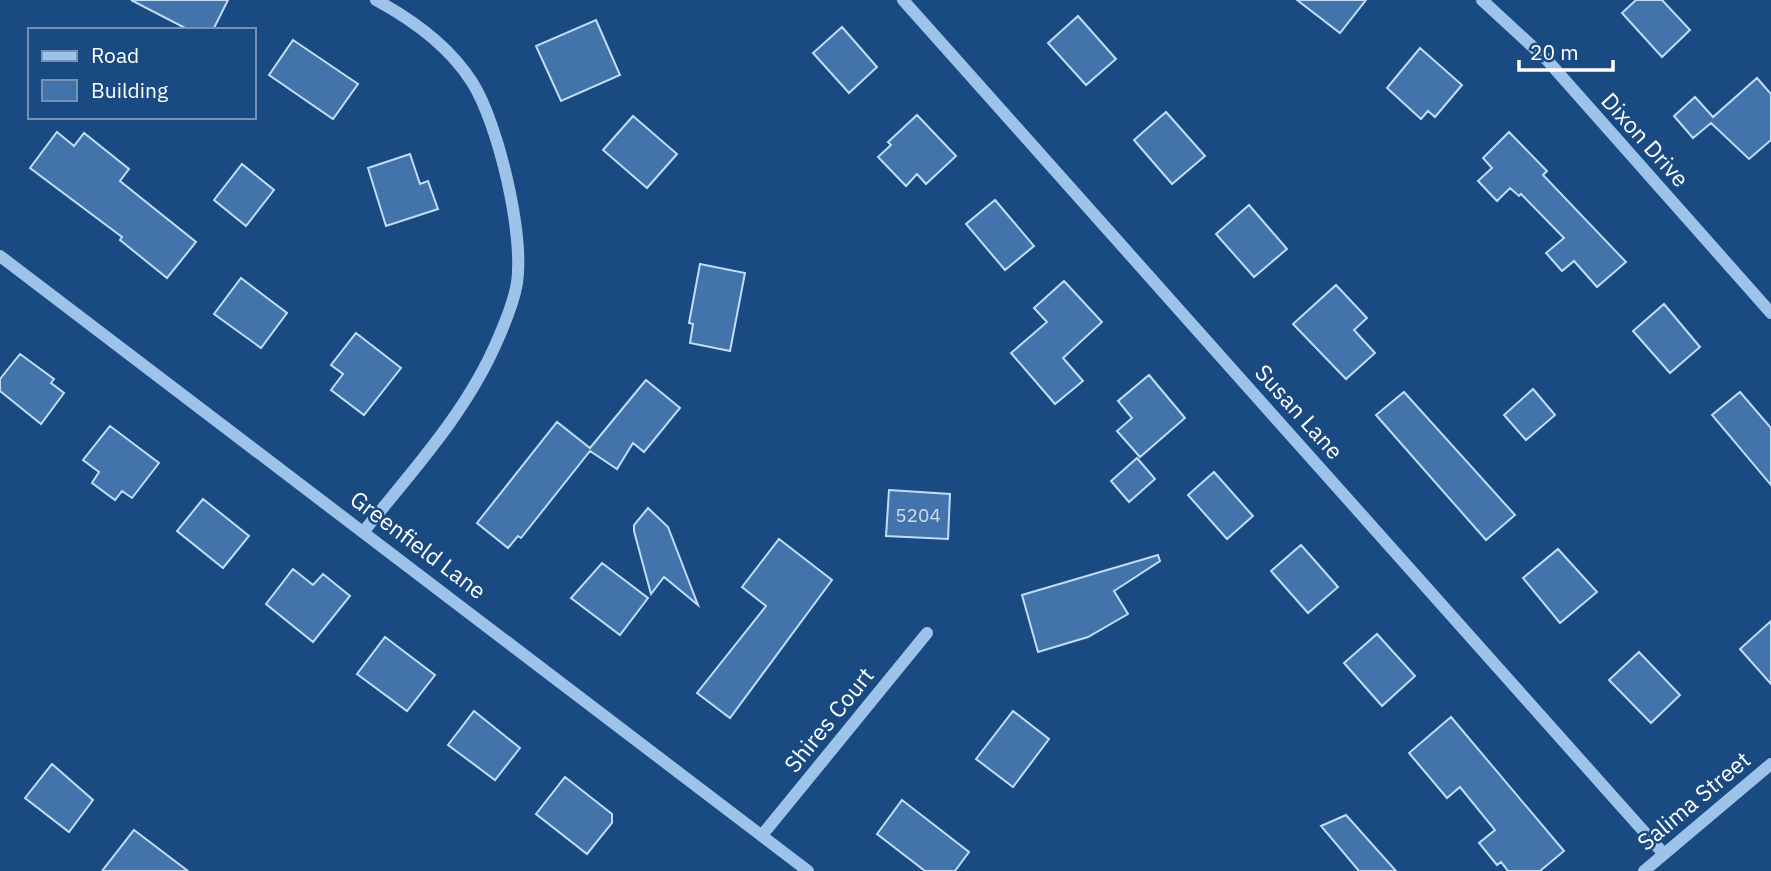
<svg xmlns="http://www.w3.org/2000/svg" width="1771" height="871" font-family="'IBM Plex Sans',sans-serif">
<rect width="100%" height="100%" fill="#194a82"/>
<path fill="#4274ab" stroke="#c2dcf8" stroke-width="2" d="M 131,0 L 228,0 L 213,30 L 189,30 Z
M 1297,0 L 1366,0 L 1340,33 Z
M 1636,0 L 1662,0 L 1690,30 L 1662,57 L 1622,13 Z
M 1078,16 L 1116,59 L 1086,85 L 1048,43 Z
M 596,20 L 620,75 L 561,101 L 536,46 Z
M 842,27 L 877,67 L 849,93 L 813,53 Z
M 293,40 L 358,84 L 333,119 L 269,75 Z
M 1420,48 L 1462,85 L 1435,117 L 1428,111 L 1421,119 L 1387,88 Z
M 1757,78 L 1771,94 L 1771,140 L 1749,159 L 1711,123 L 1693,138 L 1674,116 L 1695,97 L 1713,117 Z
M 1166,112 L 1205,156 L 1172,184 L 1134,140 Z
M 917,115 L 956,156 L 926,184 L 917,174 L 906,186 L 878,157 L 891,145 L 888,142 Z
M 633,116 L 677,154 L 647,188 L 603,150 Z
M 57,132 L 74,146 L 84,133 L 129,169 L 120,181 L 196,242 L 167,278 L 120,240 L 122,237 L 30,168 Z
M 1509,132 L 1547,171 L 1543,175 L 1626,262 L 1597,287 L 1574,261 L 1562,271 L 1546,253 L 1564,238 L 1521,194 L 1519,196 L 1510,188 L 1497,201 L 1478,181 L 1492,168 L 1483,158 Z
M 410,154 L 420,184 L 428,181 L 438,209 L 386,226 L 368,168 Z
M 242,164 L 274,190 L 246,226 L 214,200 Z
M 995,200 L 1034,246 L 1005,270 L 966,224 Z
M 1249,205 L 1287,249 L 1254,277 L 1216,234 Z
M 700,264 L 745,273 L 730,351 L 690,343 L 693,324 L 689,323 Z
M 241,278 L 287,313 L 261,348 L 214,314 Z
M 1064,281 L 1102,322 L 1063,358 L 1083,381 L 1055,404 L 1011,353 L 1047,322 L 1034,308 Z
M 1336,285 L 1367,318 L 1354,330 L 1375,353 L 1346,379 L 1293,324 Z
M 1664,304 L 1700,347 L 1670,373 L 1633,331 Z
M 356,333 L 401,368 L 364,415 L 331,390 L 343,374 L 331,365 Z
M 20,354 L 54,379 L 51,383 L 64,393 L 41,424 L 0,391 L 0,379 Z
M 1149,375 L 1185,418 L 1140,457 L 1117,431 L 1132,418 L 1118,401 Z
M 646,380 L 680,408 L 644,452 L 633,443 L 617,469 L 590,451 L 521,538 L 518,536 L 508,548 L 477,523 L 557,422 L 590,448 Z
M 1533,389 L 1555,415 L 1526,440 L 1504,415 Z
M 1404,392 L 1515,515 L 1486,540 L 1376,415 Z
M 1740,392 L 1771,428 L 1771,485 L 1712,415 Z
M 110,426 L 159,463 L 132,498 L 122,491 L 115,500 L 92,483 L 99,472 L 83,460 Z
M 1137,458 L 1155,479 L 1129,502 L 1111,481 Z
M 1214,472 L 1253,516 L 1227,539 L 1188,495 Z
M 889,490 L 950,494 L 948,539 L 886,536 Z
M 203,499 L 249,536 L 223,568 L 177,531 Z
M 648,508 L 668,527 L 698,605 L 664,577 L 651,594 L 634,531 L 634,525 Z
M 779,539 L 832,580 L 730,718 L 697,693 L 766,606 L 742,587 Z
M 1301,545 L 1338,587 L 1308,613 L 1271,571 Z
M 1558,549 L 1597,592 L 1560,623 L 1523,578 Z
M 1158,555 L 1160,561 L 1114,591 L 1128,614 L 1088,637 L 1038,652 L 1022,595 Z
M 602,563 L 648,598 L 620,635 L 571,598 Z
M 293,569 L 313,585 L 323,574 L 350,596 L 313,642 L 266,604 Z
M 1771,621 L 1771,684 L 1740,649 Z
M 1377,634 L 1415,676 L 1382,706 L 1344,663 Z
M 385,637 L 435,675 L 407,711 L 357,674 Z
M 1639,652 L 1680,695 L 1651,723 L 1609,680 Z
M 474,711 L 520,748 L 495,780 L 448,745 Z
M 1013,711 L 1049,739 L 1013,787 L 976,759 Z
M 1451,717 L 1564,851 L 1540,871 L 1508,871 L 1501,862 L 1497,865 L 1479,843 L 1495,830 L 1460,787 L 1447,798 L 1409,753 Z
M 52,764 L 93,800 L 69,832 L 25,798 Z
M 565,777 L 612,814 L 612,823 L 587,854 L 536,814 Z
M 902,800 L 969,852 L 955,871 L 925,871 L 877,834 Z
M 1346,815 L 1396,871 L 1359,871 L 1321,826 Z
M 134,830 L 188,871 L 102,871 Z"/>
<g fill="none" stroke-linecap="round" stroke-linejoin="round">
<path stroke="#9dc3eb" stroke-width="12" d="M 903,0 L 1663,853
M 1482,0 L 1547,60 L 1771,313
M 0,256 L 808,871
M 364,531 C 413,470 467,412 498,339 C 505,323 514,301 517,283 C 524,234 499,125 472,82 C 449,46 413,20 376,0
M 763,834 L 927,633
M 1644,871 L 1771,764"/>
</g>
<g text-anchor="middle" stroke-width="5" stroke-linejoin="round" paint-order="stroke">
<g font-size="19" fill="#d0dcea">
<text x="918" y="522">5204</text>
</g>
<g font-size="23" fill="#fff" stroke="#194a82">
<text transform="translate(1645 140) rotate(48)" y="8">Dixon Drive</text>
<text transform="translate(1299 412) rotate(48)" y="8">Susan Lane</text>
<text transform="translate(418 545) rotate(37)" y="8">Greenfield Lane</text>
<text transform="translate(829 720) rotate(-51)" y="8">Shires Court</text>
<text transform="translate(1694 801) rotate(-40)" y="8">Salima Street</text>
</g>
</g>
<rect x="28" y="28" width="228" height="91" fill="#194a82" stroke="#7592b4" stroke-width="2"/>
<rect x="42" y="51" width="35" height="10" fill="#9dc3eb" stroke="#7592b4" stroke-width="2"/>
<text x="91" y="63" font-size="21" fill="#ffffff">Road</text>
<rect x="42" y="80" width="35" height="21" fill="#4274ab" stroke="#7592b4" stroke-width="2"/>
<text x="91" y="98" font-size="21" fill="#ffffff">Building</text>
<path d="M1519 60v10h94v-10" fill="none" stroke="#ffffff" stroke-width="3.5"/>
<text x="1530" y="60" font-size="21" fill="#ffffff" stroke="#194a82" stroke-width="5" paint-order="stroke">20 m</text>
</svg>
